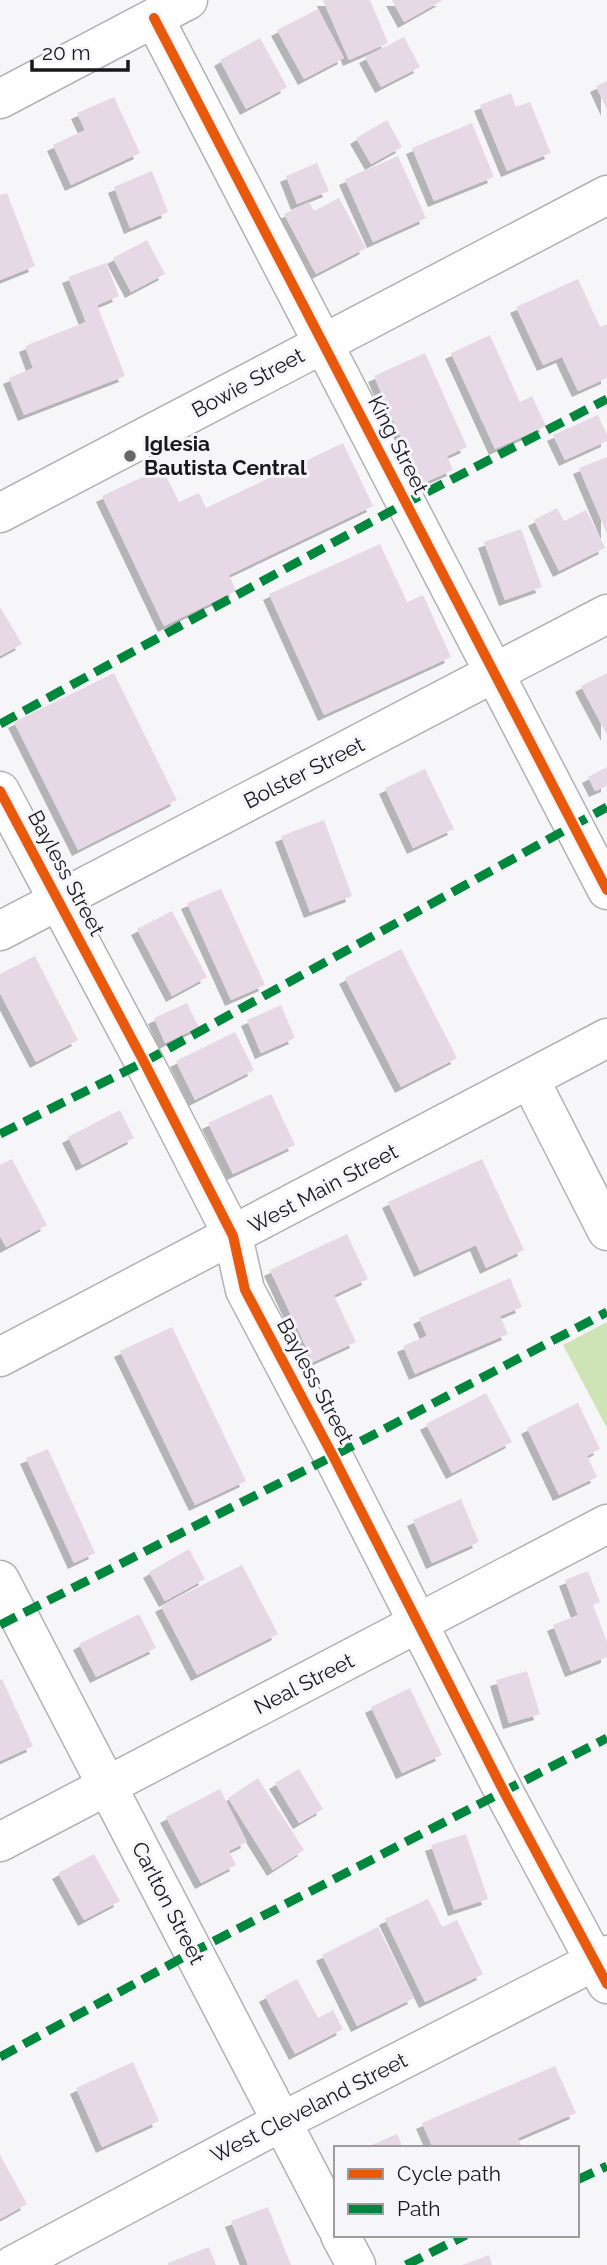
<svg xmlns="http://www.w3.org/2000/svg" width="607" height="2265" font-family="Raleway,sans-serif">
<defs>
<filter id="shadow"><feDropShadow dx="-6" dy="6" stdDeviation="0" flood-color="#0004"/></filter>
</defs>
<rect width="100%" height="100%" fill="#f6f6f9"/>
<path fill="#cfe4b6" d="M 607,1322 L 607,1428 L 563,1345 Z"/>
<path fill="#e7d8e5" filter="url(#shadow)" d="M 323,0 L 370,0 L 388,43 L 349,60 Z
M 392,0 L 443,0 L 404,22 Z
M 318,9 L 344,58 L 304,79 L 277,30 Z
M 404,37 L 420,67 L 381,87 L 365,57 Z
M 260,38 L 287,87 L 246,109 L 220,60 Z
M 607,81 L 607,110 L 596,86 Z
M 511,93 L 516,107 L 530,102 L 551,153 L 507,171 L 480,105 Z
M 114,97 L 140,153 L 71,185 L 53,145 L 85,130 L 77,113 Z
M 387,120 L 402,147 L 371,164 L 356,138 Z
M 472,123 L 494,177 L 434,201 L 412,148 Z
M 398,156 L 426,218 L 373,242 L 345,179 Z
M 317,163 L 329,191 L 297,204 L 286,176 Z
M 152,171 L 168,212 L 130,228 L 114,187 Z
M 7,193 L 35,266 L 0,280 L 0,195 Z
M 339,198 L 366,248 L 316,274 L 284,214 L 309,202 L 314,211 Z
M 147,240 L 165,274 L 131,292 L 113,258 Z
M 106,263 L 119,296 L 97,305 L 125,376 L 24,415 L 9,378 L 33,368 L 25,346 L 86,322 L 68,277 Z
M 578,279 L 600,327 L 607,324 L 607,378 L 578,391 L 562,357 L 543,365 L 516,307 Z
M 490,335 L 520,402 L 532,396 L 546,426 L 495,449 L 451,353 Z
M 425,353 L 467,447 L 447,456 L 453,470 L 421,484 L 374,376 Z
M 598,415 L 607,435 L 607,441 L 565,460 L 553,435 Z
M 343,443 L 373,506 L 229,575 L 236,591 L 164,626 L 102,496 L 162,468 L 179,502 L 199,493 L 206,508 Z
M 607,457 L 607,534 L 579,468 Z
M 557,508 L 564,521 L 586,510 L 605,548 L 559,571 L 534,520 Z
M 521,529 L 542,587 L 505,600 L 484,542 Z
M 380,544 L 407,602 L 423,595 L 451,657 L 324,715 L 269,594 Z
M 0,607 L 22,644 L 0,656 Z
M 114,673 L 177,800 L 78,850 L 14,722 Z
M 607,673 L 607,735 L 581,686 Z
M 607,767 L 607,786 L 595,791 L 588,777 Z
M 425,769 L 454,829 L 413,848 L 385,788 Z
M 324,820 L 352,896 L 310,912 L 281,836 Z
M 221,889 L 265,985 L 231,1000 L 187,903 Z
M 172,911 L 207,977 L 172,996 L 137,929 Z
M 401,949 L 457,1058 L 401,1087 L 345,978 Z
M 35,956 L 78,1040 L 36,1062 L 0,993 L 0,974 Z
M 187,1003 L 199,1027 L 165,1043 L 154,1018 Z
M 281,1005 L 295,1038 L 261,1053 L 247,1020 Z
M 235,1032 L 254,1070 L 195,1100 L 176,1061 Z
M 271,1094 L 295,1145 L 233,1174 L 208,1123 Z
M 120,1110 L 134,1138 L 82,1165 L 68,1137 Z
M 12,1159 L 47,1225 L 6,1247 L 0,1236 L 0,1165 Z
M 482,1159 L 524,1250 L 486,1268 L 476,1245 L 420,1271 L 388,1202 Z
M 347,1234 L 368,1279 L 334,1295 L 356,1342 L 313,1362 L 270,1270 Z
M 510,1278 L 522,1307 L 500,1316 L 508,1334 L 415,1374 L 403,1346 L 427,1336 L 419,1318 Z
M 172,1327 L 246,1481 L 195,1505 L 120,1351 Z
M 486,1393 L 512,1442 L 452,1473 L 426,1424 Z
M 578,1403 L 600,1449 L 587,1456 L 597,1477 L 559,1495 L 527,1428 Z
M 48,1449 L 95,1553 L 74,1563 L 26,1458 Z
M 461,1499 L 479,1542 L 432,1563 L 413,1520 Z
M 189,1549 L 205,1579 L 165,1601 L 149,1572 Z
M 242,1565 L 278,1634 L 197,1675 L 161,1606 Z
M 588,1571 L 600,1602 L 593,1605 L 607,1642 L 607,1657 L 571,1671 L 553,1625 L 578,1615 L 565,1580 Z
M 139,1614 L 156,1648 L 96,1677 L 79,1644 Z
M 527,1671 L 540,1714 L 509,1723 L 496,1680 Z
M 2,1679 L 33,1746 L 0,1761 L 0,1680 Z
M 410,1688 L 442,1755 L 402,1773 L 371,1707 Z
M 299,1769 L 323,1809 L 299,1823 L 275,1783 Z
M 258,1778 L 304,1850 L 273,1870 L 228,1798 Z
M 220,1789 L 247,1842 L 229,1851 L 236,1865 L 201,1883 L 166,1817 Z
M 466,1834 L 488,1899 L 454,1910 L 431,1845 Z
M 94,1854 L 120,1901 L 84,1920 L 58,1873 Z
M 428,1899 L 442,1927 L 457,1920 L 483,1974 L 425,2002 L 385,1919 Z
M 378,1927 L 414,1998 L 357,2026 L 322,1955 Z
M 297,1979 L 318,2018 L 333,2010 L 343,2029 L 295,2054 L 265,1996 Z
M 133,2062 L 159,2121 L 102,2147 L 76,2088 Z
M 555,2066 L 576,2113 L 518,2138 L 522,2148 L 498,2148 L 497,2145 L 491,2148 L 433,2148 L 422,2123 Z
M 397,2134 L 403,2148 L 365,2148 Z
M 0,2155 L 27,2204 L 0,2219 Z
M 268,2207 L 291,2265 L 248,2265 L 231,2221 Z
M 209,2247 L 216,2265 L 168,2265 L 168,2263 Z
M 489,2255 L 492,2265 L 462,2265 Z"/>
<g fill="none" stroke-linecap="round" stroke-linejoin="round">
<defs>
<path id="minor" d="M 154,18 L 607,890
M 0,99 L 188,0
M 0,513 L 607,195
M 0,791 L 144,1062 L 233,1236 L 245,1290 L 333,1456 L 504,1792 L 607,1984
M 0,931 L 607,614
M 530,1080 L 607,1231
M 0,1580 L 336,2226
M 0,1842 L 607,1524
M 340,2235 L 356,2265
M 13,2265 L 281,2122 L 607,1955"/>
<path id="secondary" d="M 0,1357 L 607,1038"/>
</defs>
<use href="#minor" stroke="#b2b2b5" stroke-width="41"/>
<use href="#secondary" stroke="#b2b2b5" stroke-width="41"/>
<use href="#minor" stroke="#fefefe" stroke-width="38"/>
<use href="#secondary" stroke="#fefefe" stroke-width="38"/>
<path stroke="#00873e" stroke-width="9" stroke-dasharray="18 9" stroke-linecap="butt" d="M 0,724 L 406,503 L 607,399
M 0,1134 L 144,1062 L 607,807
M 0,1625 L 333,1456 L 607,1312
M 0,2057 L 193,1952 L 607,1738
M 577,2180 L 607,2166
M 406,2265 L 466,2235"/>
<defs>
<path id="cycleway" d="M 154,18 L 607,890
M 0,791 L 144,1062 L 233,1236 L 245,1290 L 333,1456 L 504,1792 L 607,1984"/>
</defs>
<use href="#cycleway" stroke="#f5f5fa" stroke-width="15"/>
<use href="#cycleway" stroke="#e8590c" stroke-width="10"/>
</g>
<circle fill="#666668" stroke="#f5f5fa" stroke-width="2.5" cx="130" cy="456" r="7"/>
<g text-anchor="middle" stroke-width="6" stroke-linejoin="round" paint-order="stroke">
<g font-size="21" fill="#18181a" stroke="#f5f5fa">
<text transform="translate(248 383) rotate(-28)" y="7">Bowie Street</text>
<text transform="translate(398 445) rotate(63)" y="7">King Street</text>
<text transform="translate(304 773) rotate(-27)" y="7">Bolster Street</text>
<text transform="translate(66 873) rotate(62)" y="7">Bayless Street</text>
<text transform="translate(323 1189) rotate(-28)" y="7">West Main Street</text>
<text transform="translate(315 1381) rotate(62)" y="7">Bayless Street</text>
<text transform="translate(304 1684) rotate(-27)" y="7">Neal Street</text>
<text transform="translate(168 1903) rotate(63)" y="7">Carlton Street</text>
<text transform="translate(309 2108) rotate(-27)" y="7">West Cleveland Street</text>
</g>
<g font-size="21" font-weight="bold" fill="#18181a" stroke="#f5f5fa" text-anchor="start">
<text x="144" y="451">Iglesia<tspan x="144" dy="24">Bautista Central</tspan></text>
</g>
</g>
<rect x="334" y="2146" width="245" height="91" fill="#f5f5fa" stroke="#9d9da0" stroke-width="2"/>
<rect x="348" y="2169" width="35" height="10" fill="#e8590c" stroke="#9d9da0" stroke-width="2"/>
<text x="397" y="2181" font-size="21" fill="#18181a">Cycle path</text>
<rect x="348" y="2204" width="35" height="10" fill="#00873e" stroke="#9d9da0" stroke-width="2"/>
<text x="397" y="2216" font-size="21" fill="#18181a">Path</text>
<path d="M32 60v10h96v-10" fill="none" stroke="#18181a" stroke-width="3.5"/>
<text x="42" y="60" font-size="21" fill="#18181a" stroke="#f5f5fa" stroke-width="5" paint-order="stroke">20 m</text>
</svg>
